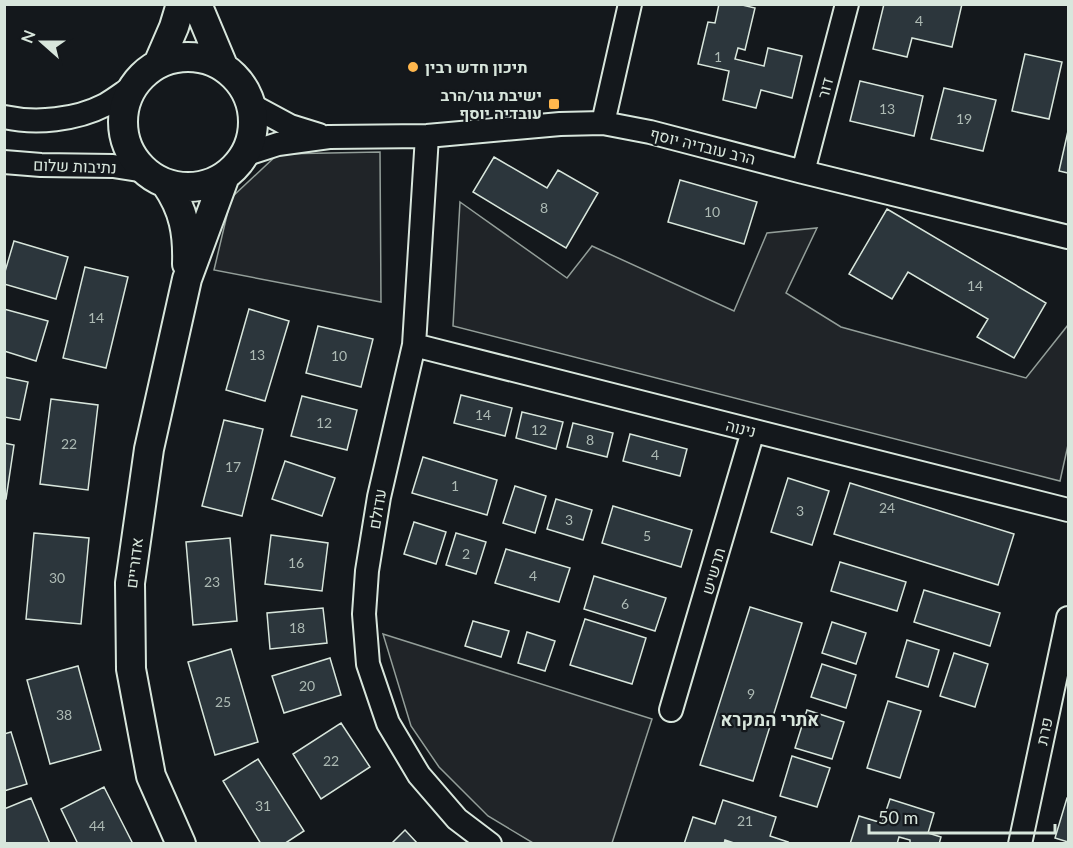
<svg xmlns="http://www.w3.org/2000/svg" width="1073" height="848" font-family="Lato,Heebo,sans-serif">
<rect width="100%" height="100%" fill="#14181c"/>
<path fill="#202428" stroke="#939e99" stroke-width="1.5" d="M 380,152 L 381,302 L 214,270 L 231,198 L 278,154 Z
M 460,202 L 567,278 L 592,246 L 734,311 L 767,233 L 817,228 L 786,293 L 841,327 L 1026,378 L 1068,325 L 1068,445 L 1060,481 L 453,326 Z
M 383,634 L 652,719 L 612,843 L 533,843 L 488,816 L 439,767 L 411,726 Z"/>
<path fill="#2c363c" stroke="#d8e6dc" stroke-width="1.5" d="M 719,4 L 738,4 L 755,8 L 745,50 L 738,48 L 735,59 L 764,66 L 768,48 L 802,56 L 792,98 L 761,90 L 756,108 L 723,100 L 729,71 L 698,64 L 708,22 L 715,23 Z
M 884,4 L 962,4 L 952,47 L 912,38 L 907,57 L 873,49 Z
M 1025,54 L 1062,62 L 1049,119 L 1012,111 Z
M 860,81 L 923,96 L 914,136 L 850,121 Z
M 944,88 L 996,100 L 983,151 L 931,139 Z
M 1068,131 L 1068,173 L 1059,171 Z
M 494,157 L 547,188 L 558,170 L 598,193 L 566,248 L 473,192 Z
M 680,180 L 757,202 L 744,244 L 668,222 Z
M 887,209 L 1046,303 L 1014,358 L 977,337 L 988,319 L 908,272 L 892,299 L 849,274 Z
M 14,241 L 68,257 L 56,299 L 4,284 L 4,275 Z
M 85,267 L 128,277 L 106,368 L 63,358 Z
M 4,309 L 48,321 L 36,361 L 4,351 Z
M 249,309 L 289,321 L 265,401 L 226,390 Z
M 318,326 L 373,339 L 361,387 L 306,373 Z
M 4,377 L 28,382 L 20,420 L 4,417 Z
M 461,395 L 512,408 L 505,436 L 454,423 Z
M 302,396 L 357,410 L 347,450 L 291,436 Z
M 51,399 L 98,405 L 88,490 L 40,484 Z
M 522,412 L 563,422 L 556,449 L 516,438 Z
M 224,420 L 263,429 L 242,516 L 202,506 Z
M 573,423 L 613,433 L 607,457 L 567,447 Z
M 630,434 L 687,449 L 680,476 L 623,461 Z
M 4,443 L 14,445 L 6,499 L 4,499 Z
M 423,457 L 497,480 L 487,515 L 412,493 Z
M 285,461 L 335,478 L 322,516 L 272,499 Z
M 788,478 L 829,491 L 812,545 L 771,532 Z
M 850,483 L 1014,534 L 998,585 L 834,534 Z
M 515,486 L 546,496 L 535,533 L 503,523 Z
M 556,499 L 592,510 L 583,540 L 547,529 Z
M 613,506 L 692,530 L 681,567 L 602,543 Z
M 414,522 L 446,532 L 436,564 L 404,554 Z
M 34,533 L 89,538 L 81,624 L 26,619 Z
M 456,533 L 486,542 L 476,574 L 446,565 Z
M 271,535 L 328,543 L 322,591 L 265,584 Z
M 230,538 L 237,621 L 193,625 L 186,542 Z
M 506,549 L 570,568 L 559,602 L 495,583 Z
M 840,562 L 906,582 L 897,611 L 831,591 Z
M 594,576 L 666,598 L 655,631 L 584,609 Z
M 924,590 L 1000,613 L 990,646 L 914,622 Z
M 750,607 L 802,623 L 753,781 L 700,765 Z
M 323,608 L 327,643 L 270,649 L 267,613 Z
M 585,619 L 646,638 L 632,684 L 570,665 Z
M 473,621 L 509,631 L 501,657 L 465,646 Z
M 832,622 L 866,633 L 856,664 L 822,653 Z
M 527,632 L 555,641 L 545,671 L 518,663 Z
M 907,640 L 939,650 L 928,687 L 896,677 Z
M 231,649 L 258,742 L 215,755 L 188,662 Z
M 954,653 L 988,664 L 975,707 L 940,696 Z
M 330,658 L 341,695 L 284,713 L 272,676 Z
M 822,664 L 856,675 L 846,708 L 811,697 Z
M 78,666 L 101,750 L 50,764 L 27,680 Z
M 888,701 L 921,711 L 900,778 L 867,768 Z
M 807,710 L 844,722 L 832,759 L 795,748 Z
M 341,723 L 370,767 L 321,799 L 293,754 Z
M 11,732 L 27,784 L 4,791 L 4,734 Z
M 792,756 L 830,768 L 817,807 L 780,796 Z
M 258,759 L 304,831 L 284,844 L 261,844 L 223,781 Z
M 104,787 L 133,844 L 78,844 L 61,809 Z
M 31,798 L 50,844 L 4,844 L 4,809 Z
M 1067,798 L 1068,798 L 1068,842 L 1055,838 Z
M 890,799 L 934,813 L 928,833 L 941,837 L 939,844 L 910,844 L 910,840 L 899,837 L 897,844 L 850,844 L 859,816 L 882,823 Z
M 723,800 L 776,817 L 770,836 L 788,842 L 787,844 L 737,844 L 725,840 L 724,844 L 684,844 L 693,817 L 715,824 Z
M 405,830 L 418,844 L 391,844 Z"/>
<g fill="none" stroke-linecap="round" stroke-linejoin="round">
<defs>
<path id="minor" d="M 251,105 L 290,126 L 319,135
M 4,117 C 36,124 76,120 105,105 C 114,100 123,93 132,87
M 603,123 L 630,4
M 427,136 L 414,345 L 379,497 L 367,571 L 364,614 L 368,664 L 388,723 L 419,775 L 457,819 L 490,844
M 244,155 L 278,144 L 329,137 L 427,136 L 560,124 L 603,123 L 650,132 L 803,172 L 1068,237
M 4,162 L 41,165 L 113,166 L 145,171
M 803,172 L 847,4
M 414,345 L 1068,510
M 671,710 L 753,431
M 1020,844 L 1068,618"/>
<path id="tertiary" d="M 197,4 L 223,66
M123 122a65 65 0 1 1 130 0a65 65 0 1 1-130 0Z
M 158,64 L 174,27 L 181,4
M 166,184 C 184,210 188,233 187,264
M 181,844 L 151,776 L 131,669 L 130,583 L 149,449 L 187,279 L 225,176"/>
</defs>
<use href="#minor" stroke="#d8e6dc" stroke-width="26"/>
<use href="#tertiary" stroke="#d8e6dc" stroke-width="32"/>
<use href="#minor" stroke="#14181c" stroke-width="22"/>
<use href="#tertiary" stroke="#14181c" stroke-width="28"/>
</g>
<g fill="#ffb74d" stroke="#14181c" stroke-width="2">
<circle cx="413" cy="67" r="6"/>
<rect x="548" y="98" width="12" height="12" rx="3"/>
</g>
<g text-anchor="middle" stroke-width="4.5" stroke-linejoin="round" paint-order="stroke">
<g font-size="14" fill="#adbab4">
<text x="919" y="26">4</text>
<text x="718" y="62">1</text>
<text x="887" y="114">13</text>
<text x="964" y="124">19</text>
<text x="544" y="213">8</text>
<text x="712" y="217">10</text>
<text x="975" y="291">14</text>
<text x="96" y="323">14</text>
<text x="257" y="360">13</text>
<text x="339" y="361">10</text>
<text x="483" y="420">14</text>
<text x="324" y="428">12</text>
<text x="539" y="435">12</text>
<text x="590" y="445">8</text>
<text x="69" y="449">22</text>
<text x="655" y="460">4</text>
<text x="233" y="472">17</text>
<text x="455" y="491">1</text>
<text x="887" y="513">24</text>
<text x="800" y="516">3</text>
<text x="569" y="525">3</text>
<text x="647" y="541">5</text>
<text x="466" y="559">2</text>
<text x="296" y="568">16</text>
<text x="533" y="581">4</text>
<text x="57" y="583">30</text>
<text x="212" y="587">23</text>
<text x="625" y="609">6</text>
<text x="297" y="633">18</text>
<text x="307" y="691">20</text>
<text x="751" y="699">9</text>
<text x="223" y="707">25</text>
<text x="64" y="720">38</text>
<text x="331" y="766">22</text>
<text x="263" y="811">31</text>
<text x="745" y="826">21</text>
<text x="97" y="831">44</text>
</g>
<g font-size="16" font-weight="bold" fill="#d8e6dc" stroke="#14181c" text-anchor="start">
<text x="425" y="73">תיכון חדש רבין</text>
<text x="542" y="101" text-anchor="end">ישיבת גור/הרב<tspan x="542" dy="18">עובדיה יוסף</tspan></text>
</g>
<g font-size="16" fill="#d8e6dc" stroke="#14181c">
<text transform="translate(825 88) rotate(-75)" y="6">דור</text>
<text transform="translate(703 146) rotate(14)" y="6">הרב עובדיה יוסף</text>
<text transform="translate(75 166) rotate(2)" y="6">נתיבות שלום</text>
<text transform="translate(741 428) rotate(14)" y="6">נינוה</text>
<text transform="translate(377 509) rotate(-80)" y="6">עדולם</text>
<text transform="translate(134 563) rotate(-83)" y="6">אדוריים</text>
<text transform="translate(713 571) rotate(-74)" y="6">תרשיש</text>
<text transform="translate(1044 731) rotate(-78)" y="6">פרת</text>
</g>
<g font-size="18" font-weight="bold" fill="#d8e6dc" stroke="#14181c">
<text x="770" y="726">אתרי המקרא</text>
</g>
</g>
<rect width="1073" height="848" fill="none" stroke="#d8e6dc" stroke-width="12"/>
<g transform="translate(42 42) rotate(291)" stroke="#14181c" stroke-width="4.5" paint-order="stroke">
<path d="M0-4.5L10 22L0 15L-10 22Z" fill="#d8e6dc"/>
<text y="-9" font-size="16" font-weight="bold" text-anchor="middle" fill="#d8e6dc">N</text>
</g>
<path d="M869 824v9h186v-9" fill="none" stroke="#d8e6dc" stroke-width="3"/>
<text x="878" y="824" font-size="18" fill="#d8e6dc" stroke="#14181c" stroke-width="4.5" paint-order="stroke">50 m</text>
</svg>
